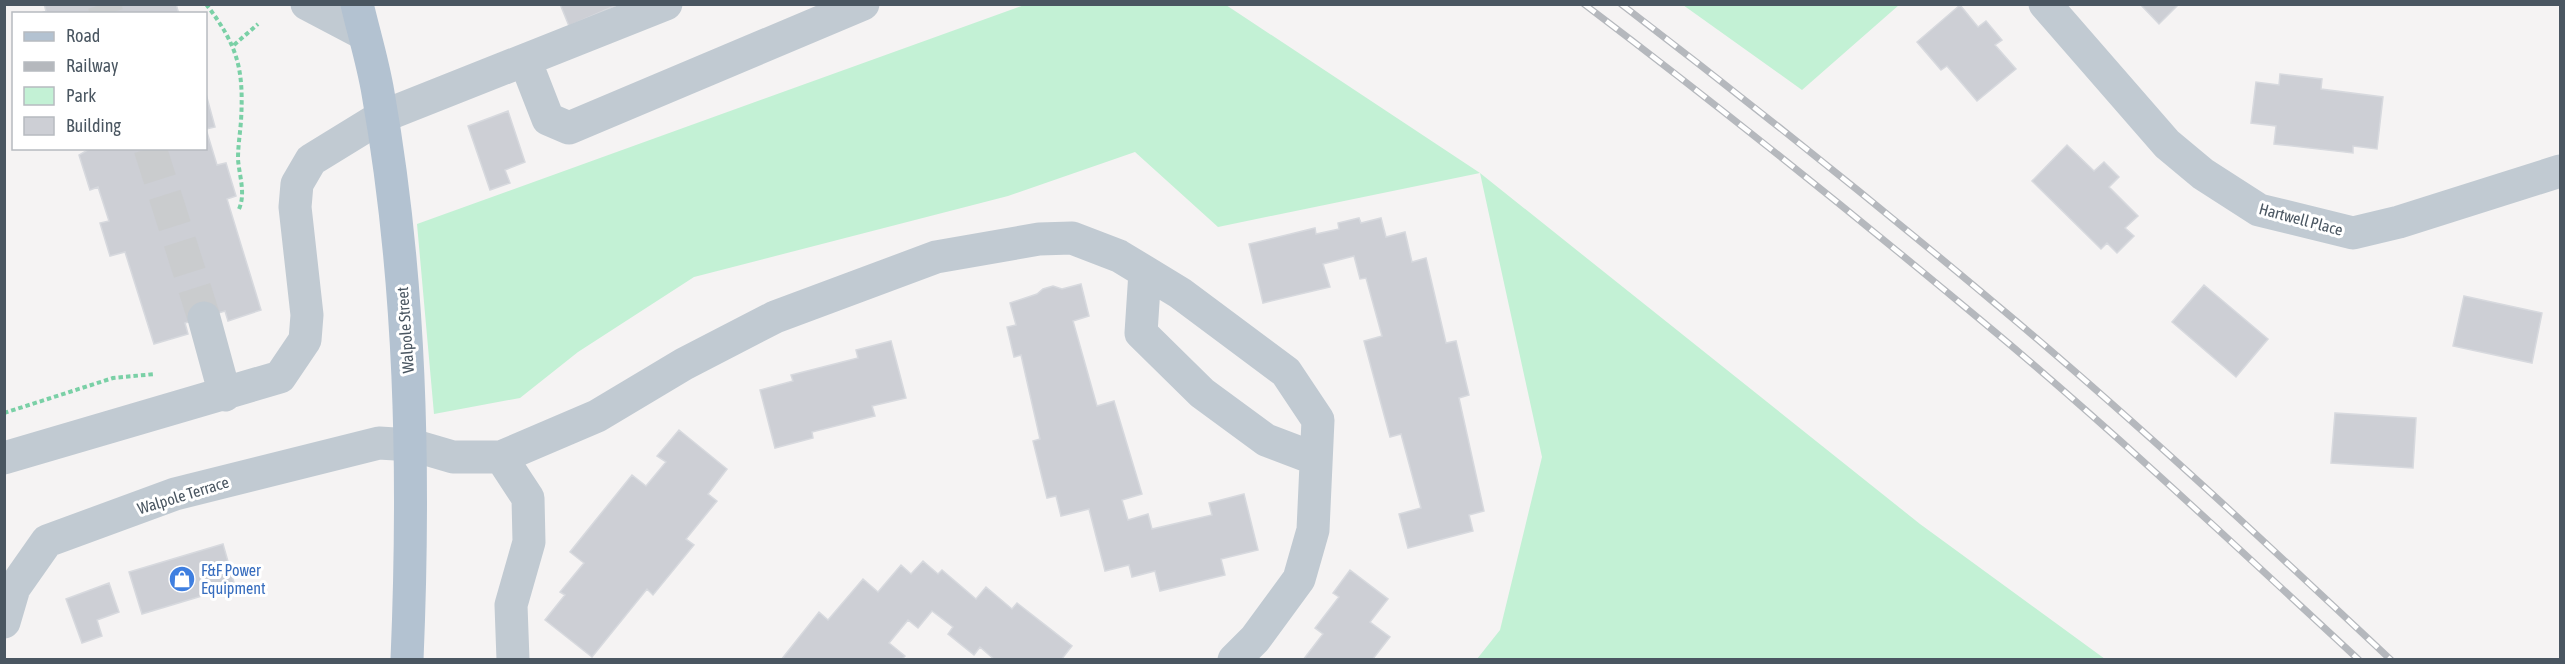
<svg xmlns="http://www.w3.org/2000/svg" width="2565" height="664" font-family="'Asap Condensed',sans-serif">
<rect width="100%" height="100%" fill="#f5f3f3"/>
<path fill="#c3f1d5" d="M 1027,4 L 1226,5 L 1480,173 L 1920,524 L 2105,659 L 1477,659 L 1500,630 L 1542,457 L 1480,173 L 1218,227 L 1135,152 L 1008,196 L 694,277 L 578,352 L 520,398 L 434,414 L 417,224 Z
M 1683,5 L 1899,5 L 1802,90 Z"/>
<path fill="#cdcfd5" stroke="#d7d9de" stroke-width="1.5" d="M 44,4 L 176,4 L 179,14 L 39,14 L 46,11 Z
M 560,4 L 619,4 L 569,26 Z
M 2140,4 L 2179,4 L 2159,24 Z
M 1960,5 L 1978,27 L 1986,21 L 2002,40 L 1995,45 L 2016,69 L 1977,101 L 1947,66 L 1941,70 L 1917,42 Z
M 2280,74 L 2322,79 L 2321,89 L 2383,97 L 2377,149 L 2353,146 L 2353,153 L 2274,144 L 2276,126 L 2251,123 L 2256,82 L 2279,85 Z
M 206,94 L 215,127 L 206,129 L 217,165 L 226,163 L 236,196 L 227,199 L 261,310 L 228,321 L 225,311 L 185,323 L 188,334 L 154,344 L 125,252 L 110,256 L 100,223 L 109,221 L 98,187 L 90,190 L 79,155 L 91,148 L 206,148 Z
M 508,111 L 525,162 L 505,170 L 510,183 L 490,190 L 468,126 Z
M 2067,145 L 2094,171 L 2104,162 L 2119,177 L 2109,187 L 2138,216 L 2125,228 L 2134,236 L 2117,253 L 2107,243 L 2101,249 L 2032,181 Z
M 1359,218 L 1361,223 L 1381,218 L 1386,237 L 1405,232 L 1412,262 L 1426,258 L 1446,343 L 1456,341 L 1469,395 L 1459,398 L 1484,511 L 1469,515 L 1473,531 L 1408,548 L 1399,514 L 1421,508 L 1401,434 L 1390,437 L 1364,341 L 1382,336 L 1366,278 L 1360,279 L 1354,256 L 1323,264 L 1330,287 L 1263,303 L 1249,244 L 1315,228 L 1316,234 L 1339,229 L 1338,223 Z
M 1081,284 L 1089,316 L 1073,321 L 1097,406 L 1114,401 L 1142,494 L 1122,500 L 1128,520 L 1148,514 L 1152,529 L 1212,515 L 1209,503 L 1244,494 L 1258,550 L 1221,559 L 1225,575 L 1160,591 L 1155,571 L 1132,577 L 1129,565 L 1105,571 L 1089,509 L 1061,516 L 1056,496 L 1047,498 L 1033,441 L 1040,439 L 1021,355 L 1014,357 L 1007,327 L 1016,325 L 1010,303 L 1037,294 L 1043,289 L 1053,286 L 1062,289 Z
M 2204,285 L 2268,339 L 2236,377 L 2172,322 Z
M 2464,296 L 2542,313 L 2532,363 L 2453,346 Z
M 891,341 L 906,398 L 872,406 L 875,416 L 812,432 L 813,438 L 775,448 L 760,390 L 793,381 L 791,375 L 858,358 L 856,350 Z
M 2335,413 L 2416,418 L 2413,468 L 2331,463 Z
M 679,430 L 727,469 L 708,494 L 717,501 L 686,539 L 694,545 L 653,595 L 647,589 L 592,657 L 545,620 L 565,595 L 560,592 L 584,563 L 570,552 L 632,475 L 646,486 L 666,462 L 657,456 Z
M 223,544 L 235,586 L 142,614 L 129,572 Z
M 923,561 L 938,574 L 942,570 L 976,599 L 986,587 L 1012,609 L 1017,603 L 1072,646 L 1061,660 L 995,660 L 980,647 L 974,655 L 948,634 L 953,627 L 932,611 L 918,628 L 908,620 L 889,643 L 905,656 L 901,660 L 781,660 L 819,612 L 828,620 L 863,579 L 878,592 L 901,565 L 911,574 Z
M 1350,570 L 1388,599 L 1370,622 L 1390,637 L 1372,660 L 1303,660 L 1323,634 L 1315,628 L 1339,597 L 1333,593 Z
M 109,583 L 119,612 L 97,620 L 102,636 L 82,643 L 66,599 Z"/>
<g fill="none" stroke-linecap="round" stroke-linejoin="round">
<path stroke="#caccce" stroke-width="33" stroke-dasharray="33 16" stroke-linecap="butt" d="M 104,4 L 107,14
M 150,148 L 204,318"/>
<path stroke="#7ad0a6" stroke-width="4" stroke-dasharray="4.5 3" stroke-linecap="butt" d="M 206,4 C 238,46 244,69 241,121 C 240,134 238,146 238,159 C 239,175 246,193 239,209
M 234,45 L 258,24
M 4,413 L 113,378 L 155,374"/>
<path stroke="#c1cad2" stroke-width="33" d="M 307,4 L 364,34
M 2045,4 L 2167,144 L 2203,174 L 2259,210 L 2353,233 L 2399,222 L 2560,171
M 525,60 L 548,119 L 569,128 L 863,4
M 1145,272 L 1141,333 L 1202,393 L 1266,440 L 1316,459
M 204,318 L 225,395
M 501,457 L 528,498 L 529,542 L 511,605 L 513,660
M 4,458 L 280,377 L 305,340 L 307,315 L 295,207 L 297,184 L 311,160 L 381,117 L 666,4
M 4,622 L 14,588 L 47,541 L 175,494 L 379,443 L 412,445 L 453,457 L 501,457 L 597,416 L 684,364 L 775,317 L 936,257 L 1039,239 L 1072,238 L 1119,256 L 1180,293 L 1286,372 L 1318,420 L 1313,530 L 1299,579 L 1255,639 L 1234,660"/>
<path stroke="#b3c2d1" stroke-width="33" d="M 357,4 C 364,34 373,63 378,93 C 411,280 415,470 407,660"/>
<defs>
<path id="rail" d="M 1584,4 C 1724,110 1861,220 1995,332 C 2120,437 2239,549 2359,660
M 1621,4 C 1753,105 1883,209 2010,316 C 2141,426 2266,543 2391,660"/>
</defs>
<use href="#rail" stroke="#b5b8bd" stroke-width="7"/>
<use href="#rail" stroke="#fff" stroke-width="4.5" stroke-dasharray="14" stroke-linecap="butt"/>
</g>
<defs>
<symbol id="shop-disc" viewBox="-11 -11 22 22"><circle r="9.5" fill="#3f7fe0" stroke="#fff"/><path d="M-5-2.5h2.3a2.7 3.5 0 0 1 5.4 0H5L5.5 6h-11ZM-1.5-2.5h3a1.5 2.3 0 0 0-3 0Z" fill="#fff"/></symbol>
</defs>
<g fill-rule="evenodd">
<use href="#shop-disc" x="167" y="564" width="30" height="30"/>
</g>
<g text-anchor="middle" stroke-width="6" stroke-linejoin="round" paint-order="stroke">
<g font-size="16" fill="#4a5661" stroke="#fff">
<text transform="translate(2301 219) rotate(15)" y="6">Hartwell Place</text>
<text transform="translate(405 330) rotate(-94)" y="6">Walpole Street</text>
<text transform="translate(183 495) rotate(-17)" y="6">Walpole Terrace</text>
</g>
<g font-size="16" fill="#366cbe" stroke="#fff" text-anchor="start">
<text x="201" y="576">F&amp;F Power<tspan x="201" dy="18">Equipment</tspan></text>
</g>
</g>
<rect width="2565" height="664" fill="none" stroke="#4a5661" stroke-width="12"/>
<rect x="12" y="12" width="195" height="138" fill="#ffffff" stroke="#b7bbc0" stroke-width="1.5"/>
<rect x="24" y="32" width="30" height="9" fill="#b3c2d1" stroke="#b7bbc0" stroke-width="1.5"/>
<text x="66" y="42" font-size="18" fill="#4a5661">Road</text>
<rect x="24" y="62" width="30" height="9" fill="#b5b8bd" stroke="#b7bbc0" stroke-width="1.5"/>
<text x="66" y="72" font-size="18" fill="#4a5661">Railway</text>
<rect x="24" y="87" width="30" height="18" fill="#c3f1d5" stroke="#b7bbc0" stroke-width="1.5"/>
<text x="66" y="102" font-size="18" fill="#4a5661">Park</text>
<rect x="24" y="117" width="30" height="18" fill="#cdcfd5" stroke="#b7bbc0" stroke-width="1.5"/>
<text x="66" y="132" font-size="18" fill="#4a5661">Building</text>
</svg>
